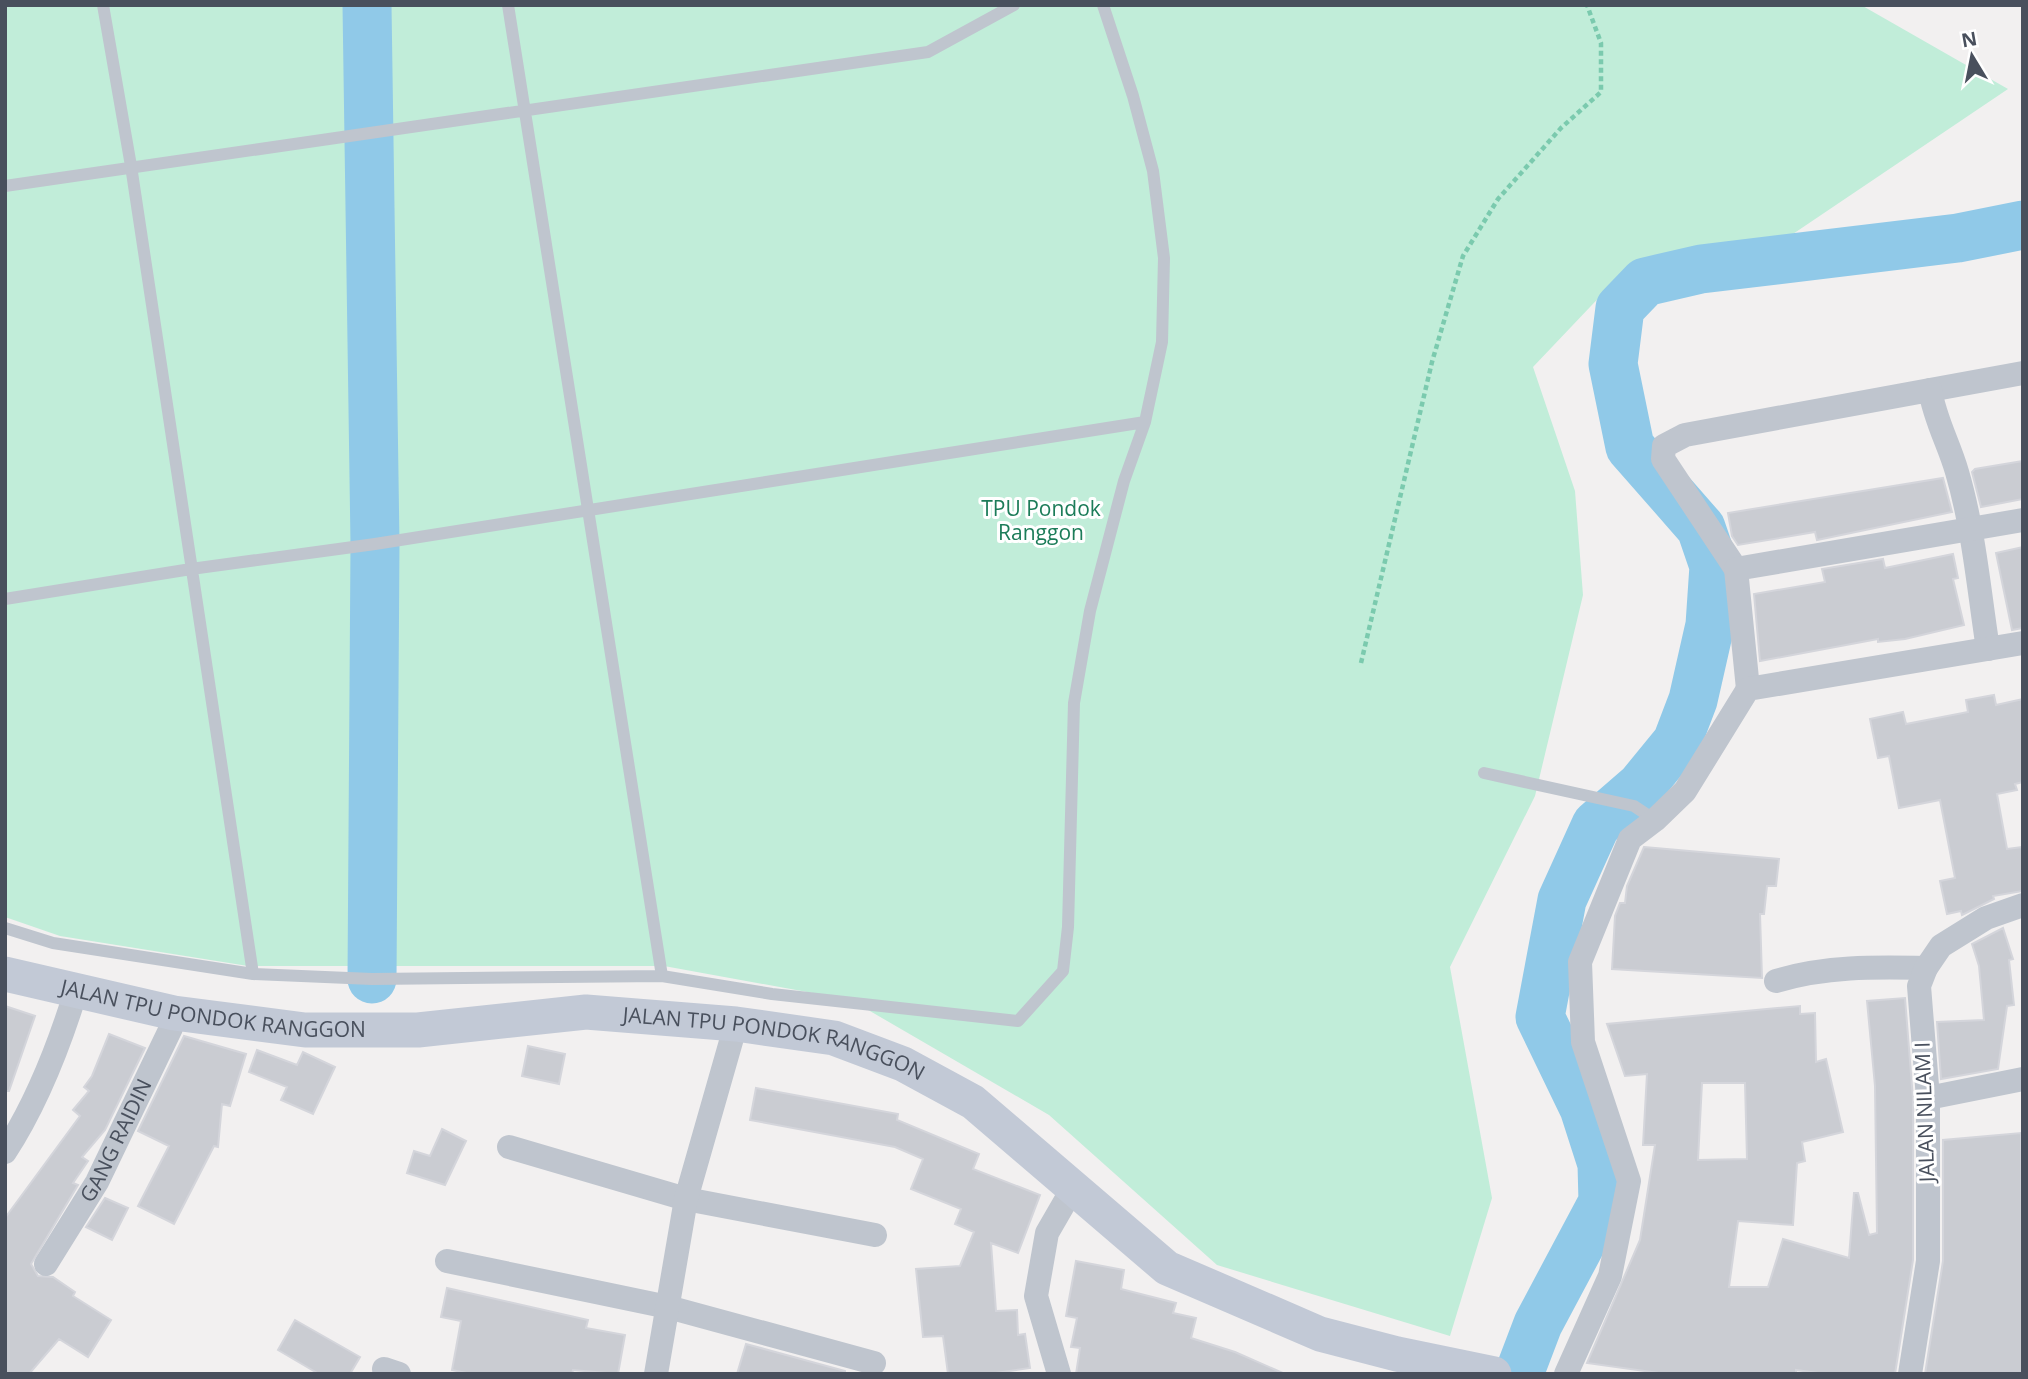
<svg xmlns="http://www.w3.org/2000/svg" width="2028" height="1379" font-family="'Open Sans',sans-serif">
<rect width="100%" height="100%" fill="#f2f0f0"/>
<path fill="#c1edd9" d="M 5,5 L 1861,5 L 2008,89 L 1784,240 L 1629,266 L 1533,367 L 1575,491 L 1583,595 L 1535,796 L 1450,967 L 1492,1198 L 1450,1336 L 1217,1265 L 1049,1115 L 851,1000 L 664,966 L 248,966 L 60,936 L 5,917 Z"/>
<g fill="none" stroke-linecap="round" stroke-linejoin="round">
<path stroke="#90c9e8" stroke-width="49" d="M 367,5 L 375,544 L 372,979
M 1519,1374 L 1538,1324 L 1603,1202 L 1602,1164 L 1584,1108 L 1540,1017 L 1562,900 L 1596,825 L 1641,786 L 1677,742 L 1693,700 L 1710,625 L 1714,566 L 1701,528 L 1630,447 L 1613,364 L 1620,308 L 1645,282 L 1701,269 L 1958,238 L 2023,225"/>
</g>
<path fill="#caccd2" stroke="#d4d5db" stroke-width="2" fill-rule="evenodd" d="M 2023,461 L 2023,499 L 1981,507 L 1972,472 L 1975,469 Z
M 1943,478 L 1952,512 L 1817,540 L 1815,532 L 1738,545 L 1732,536 L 1728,513 Z
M 2023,547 L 2023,628 L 2012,630 L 1996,553 Z
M 1953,554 L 1958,578 L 1953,579 L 1964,625 L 1905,639 L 1878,642 L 1878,639 L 1760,661 L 1754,594 L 1825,582 L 1822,569 L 1883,559 L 1885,568 Z
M 1994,695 L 1996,705 L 2023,699 L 2023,782 L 2015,784 L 2017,790 L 1997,794 L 2007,849 L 2023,847 L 2023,891 L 1993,896 L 1994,899 L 1962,915 L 1961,911 L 1947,914 L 1940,881 L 1955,878 L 1940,800 L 1899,808 L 1889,756 L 1878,758 L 1870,719 L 1903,712 L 1906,724 L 1968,712 L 1966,700 Z
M 1644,847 L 1779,859 L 1776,886 L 1767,886 L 1764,914 L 1760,914 L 1762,978 L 1612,969 L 1615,916 L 1620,903 L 1625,903 L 1627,886 Z
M 2003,928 L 2013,959 L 2009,960 L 2014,1005 L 2007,1006 L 1998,1069 L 1941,1079 L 1937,1022 L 1984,1020 L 1979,966 L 1972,944 Z
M 1905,998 L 1913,1099 L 1913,1260 L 1895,1374 L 1825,1374 L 1796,1370 L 1796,1374 L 1666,1374 L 1587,1363 L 1640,1240 L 1655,1145 L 1643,1145 L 1647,1074 L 1625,1076 L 1607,1024 L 1800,1006 L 1800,1014 L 1815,1013 L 1816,1062 L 1826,1059 L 1843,1132 L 1802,1142 L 1805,1161 L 1797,1163 L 1793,1225 L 1738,1221 L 1729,1287 L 1768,1287 L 1783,1239 L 1849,1258 L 1854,1193 L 1858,1193 L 1869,1235 L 1877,1233 L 1875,1086 L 1867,1001 ZM 1702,1083 L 1745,1083 L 1747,1159 L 1698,1160 Z
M 5,1006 L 35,1016 L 9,1091 L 5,1091 Z
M 109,1034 L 145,1048 L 105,1130 L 82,1157 L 88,1161 L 73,1183 L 78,1185 L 31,1264 L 38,1276 L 53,1277 L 75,1292 L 73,1296 L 111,1320 L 88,1357 L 59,1339 L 29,1374 L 5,1374 L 5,1218 L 80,1116 L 73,1110 L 89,1091 L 84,1087 L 92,1076 Z
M 184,1036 L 246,1054 L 230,1106 L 222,1104 L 218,1147 L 214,1146 L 174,1224 L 138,1206 L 169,1146 L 138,1131 Z
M 528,1046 L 565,1054 L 559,1084 L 522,1076 Z
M 257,1050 L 297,1065 L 303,1052 L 335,1067 L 313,1114 L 281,1100 L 287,1087 L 249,1072 Z
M 756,1088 L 898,1114 L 897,1120 L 979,1154 L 973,1169 L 1040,1195 L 1018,1253 L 991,1243 L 996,1311 L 1017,1310 L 1018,1335 L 1025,1334 L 1030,1368 L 989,1374 L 948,1374 L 943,1336 L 923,1337 L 916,1269 L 960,1266 L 974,1232 L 955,1224 L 961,1209 L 911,1189 L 923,1159 L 895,1147 L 750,1120 Z
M 442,1129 L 466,1141 L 445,1185 L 407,1173 L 414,1151 L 430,1156 Z
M 2021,1133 L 2023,1374 L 1925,1374 L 1943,1261 L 1943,1140 Z
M 105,1198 L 128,1208 L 112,1240 L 86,1227 Z
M 1076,1261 L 1124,1270 L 1121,1289 L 1176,1303 L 1173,1313 L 1196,1318 L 1191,1338 L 1235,1352 L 1285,1374 L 1076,1374 L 1080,1348 L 1071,1347 L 1077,1318 L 1066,1316 Z
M 447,1288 L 588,1320 L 586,1328 L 625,1335 L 618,1374 L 573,1370 L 572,1374 L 471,1374 L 452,1370 L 461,1321 L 441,1317 Z
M 295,1320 L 360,1357 L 350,1374 L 319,1374 L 278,1350 Z
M 746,1344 L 845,1371 L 845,1374 L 737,1374 Z"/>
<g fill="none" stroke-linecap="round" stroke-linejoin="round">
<path stroke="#7bcaae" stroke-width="4.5" stroke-dasharray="5 3.5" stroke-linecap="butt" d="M 1361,663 L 1432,362 L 1463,256 L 1498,199 L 1561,128 L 1601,92 L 1601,43 L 1587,5"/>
<path stroke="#bfc5ce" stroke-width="12" d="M 103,5 L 131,166 L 253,974
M 508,5 L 662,976
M 5,186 L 928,52 L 1014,5
M 5,599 L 191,569 L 375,544 L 1145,422
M 1484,773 L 1634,806 L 1655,820
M 5,928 L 53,943 L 253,974 L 372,979 L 662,976 L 772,994 L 1018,1021 L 1063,971 L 1068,927 L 1074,703 L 1090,611 L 1124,481 L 1145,422 L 1162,342 L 1164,258 L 1153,171 L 1133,96 L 1103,5"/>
<g stroke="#bfc5ce" stroke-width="24">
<path d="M 1930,390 L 2023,373"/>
<path d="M 1736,569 L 1663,459 L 1664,446 L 1685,435 L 1930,390 C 1935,420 1949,444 1957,472 C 1974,530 1979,591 1988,649"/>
<path d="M 1748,689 L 1736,569 L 2023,520"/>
<path d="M 1776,981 C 1826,966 1874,967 1926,968"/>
<path d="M 1928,1098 L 2023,1079"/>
<path d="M 509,1147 L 686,1199 L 875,1235"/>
<path d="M 5,1152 C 37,1103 59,1046 76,991"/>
<path d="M 447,1261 L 668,1307 L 874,1363"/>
<path id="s1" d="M 46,1264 L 97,1182 L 171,1028 L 174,1013"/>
<path d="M 384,1369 L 399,1374"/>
<path d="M 656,1374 L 686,1199 L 736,1024"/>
<path d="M 1059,1374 L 1036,1296 L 1047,1233 L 1073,1188"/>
<path d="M 1566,1374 L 1610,1276 L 1629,1181 L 1583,1042 L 1580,962 L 1630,839 L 1655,820 L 1685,791 L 1748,689 L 2023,643"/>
<path d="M 1910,1374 L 1928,1261 L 1928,1098 L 1919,986 L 1926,968 L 1941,946 L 1986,918 L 2023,905"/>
</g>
<path stroke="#c2c9d6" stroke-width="35" id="s2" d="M 5,974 L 174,1013 L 305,1030 L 418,1030 L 586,1012 L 736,1024 L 834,1038 L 903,1064 L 973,1102 L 1167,1268 L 1320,1334 L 1397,1354 L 1494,1374"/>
</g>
<g text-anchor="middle" stroke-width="6" stroke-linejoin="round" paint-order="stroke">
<g font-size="21" fill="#1c7c59" stroke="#fff">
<text x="1041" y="516">TPU Pondok<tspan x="1041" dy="24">Ranggon</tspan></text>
</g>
<g font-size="21" fill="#49505d" stroke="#fff">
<text dy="7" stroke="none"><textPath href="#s2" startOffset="212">JALAN TPU PONDOK RANGGON</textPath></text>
<text dy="7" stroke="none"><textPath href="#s2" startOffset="779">JALAN TPU PONDOK RANGGON</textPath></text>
<text transform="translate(1925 1112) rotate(-92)" y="7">JALAN NILAM I</text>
<text dy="7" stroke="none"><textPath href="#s1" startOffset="142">GANG RAIDIN</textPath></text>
</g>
</g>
<rect width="2028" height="1379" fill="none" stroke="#49505d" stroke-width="14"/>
<g transform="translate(1972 56) rotate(350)" stroke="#ffffff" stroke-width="5" paint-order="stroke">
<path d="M0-5L12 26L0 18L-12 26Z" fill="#49505d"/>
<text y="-10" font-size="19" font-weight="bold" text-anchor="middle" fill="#49505d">N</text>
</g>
</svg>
